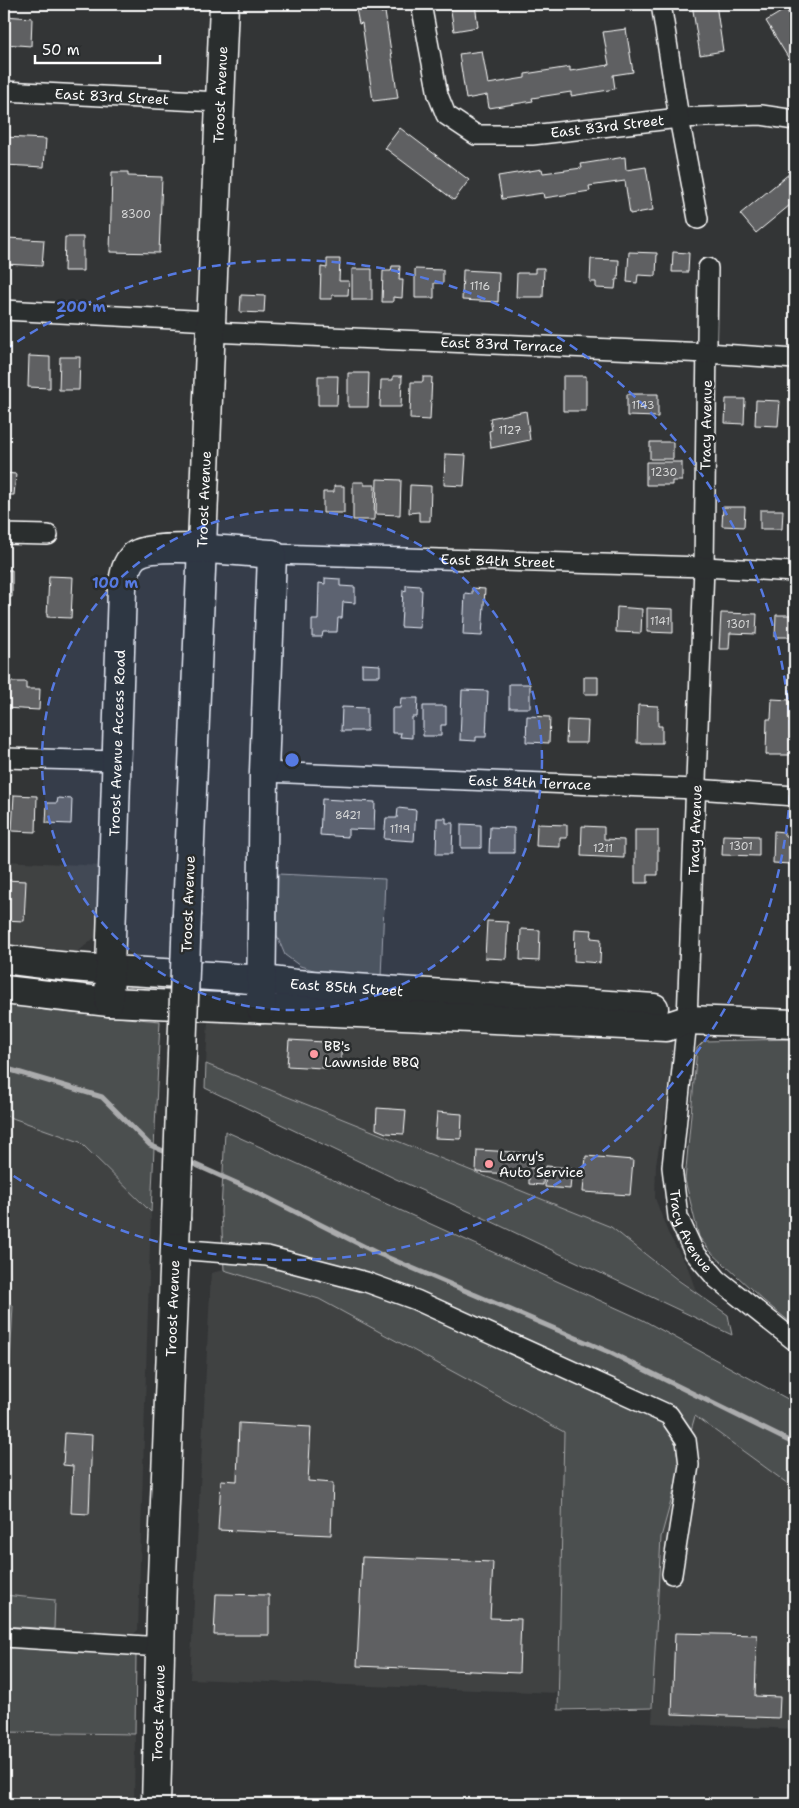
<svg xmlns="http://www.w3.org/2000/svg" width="799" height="1808" font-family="'Shantell Sans',sans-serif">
<rect width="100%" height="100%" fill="#333536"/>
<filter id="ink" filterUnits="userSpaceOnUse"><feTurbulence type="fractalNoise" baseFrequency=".02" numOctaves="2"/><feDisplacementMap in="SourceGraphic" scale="10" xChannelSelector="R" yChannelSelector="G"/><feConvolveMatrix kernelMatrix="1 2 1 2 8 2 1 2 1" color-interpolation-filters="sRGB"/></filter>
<g filter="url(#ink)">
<path fill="#404243" d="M 4,861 L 102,866 L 99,934 L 74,955 L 46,954 L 4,946 Z
M 208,1021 L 664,1038 L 672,1043 L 676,1052 L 656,1164 L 655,1198 L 668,1233 L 688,1268 L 696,1292 L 611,1227 L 206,1064 Z
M 4,1115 L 80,1142 L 151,1212 L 138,1630 L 131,1636 L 54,1629 L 54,1600 L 4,1595 L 4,1478 L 13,1305 L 4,1304 Z
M 224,1270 L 319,1299 L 564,1432 L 558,1693 L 190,1679 L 211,1273 Z
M 695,1416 L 795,1489 L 795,1729 L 652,1723 L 661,1537 Z
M 4,1732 L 135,1734 L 134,1804 L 4,1804 Z"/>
<path fill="#4c4f50" stroke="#a6a7a8" d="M 278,874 L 385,879 L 381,978 L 320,972 L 300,966 L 285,955 L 277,936 Z
M 4,1003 L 50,1011 L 160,1021 L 151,1212 L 80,1142 L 4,1115 Z
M 795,1039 L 795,1326 L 764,1301 L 711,1252 L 699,1237 L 685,1180 L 697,1048 L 704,1041 Z
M 206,1064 L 611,1227 L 678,1280 L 728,1315 L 732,1335 L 486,1219 L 396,1179 L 205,1088 Z
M 225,1131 L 643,1320 L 795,1403 L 795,1489 L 695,1416 L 661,1537 L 652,1708 L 558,1710 L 564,1432 L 319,1299 L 224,1270 L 221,1212 Z
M 4,1304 L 13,1305 L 4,1478 Z
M 4,1595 L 55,1600 L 54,1629 L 4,1626 Z
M 4,1645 L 136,1654 L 135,1734 L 4,1732 Z"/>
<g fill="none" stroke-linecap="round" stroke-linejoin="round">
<path stroke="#abacad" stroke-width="5" d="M 4,1068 L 102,1097 L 150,1145 L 170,1154
M 187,1161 L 252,1190 L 377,1253 L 609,1352 L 795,1444"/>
</g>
<path fill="#5f6162" stroke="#fff" d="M 355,4 L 380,4 L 381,13 L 385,12 L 398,98 L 373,101 L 362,23 L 359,24 Z
M 450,4 L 475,4 L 478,27 L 454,31 Z
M 602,4 L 627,4 L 603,8 Z
M 692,4 L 716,4 L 723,51 L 700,55 Z
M 786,9 L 795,24 L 795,69 L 766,21 Z
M 4,16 L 32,18 L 31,46 L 4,44 Z
M 626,29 L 633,72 L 613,75 L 615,89 L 571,96 L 571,92 L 532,98 L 533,101 L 489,108 L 487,95 L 466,99 L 459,54 L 482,51 L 488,84 L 525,78 L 525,74 L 570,67 L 570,71 L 609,65 L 603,32 Z
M 400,128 L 469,180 L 454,200 L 385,148 Z
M 4,137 L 46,139 L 44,167 L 4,165 Z
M 625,157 L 626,170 L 646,167 L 653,210 L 630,214 L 625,181 L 589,186 L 590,191 L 544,198 L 543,193 L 502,199 L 498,176 L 542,169 L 543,173 L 582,168 L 581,164 Z
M 795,169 L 795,201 L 756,233 L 740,214 Z
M 112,172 L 128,172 L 128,176 L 162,177 L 159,253 L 110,252 Z
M 65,237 L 83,237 L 83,271 L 64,271 Z
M 7,238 L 44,240 L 42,266 L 5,264 Z
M 629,252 L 657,253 L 656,276 L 638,275 L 637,283 L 627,282 Z
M 673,252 L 689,253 L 688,272 L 672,272 Z
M 327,259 L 340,259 L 339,281 L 349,281 L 348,295 L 332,295 L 332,299 L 320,299 L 321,267 L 327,268 Z
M 591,259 L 619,260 L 618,280 L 616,280 L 615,289 L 596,288 L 596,282 L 590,282 Z
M 392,266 L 400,266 L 399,280 L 403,280 L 402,298 L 393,297 L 393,302 L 382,302 L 383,271 L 391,271 Z
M 535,268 L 544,268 L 543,297 L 516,297 L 517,273 L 535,273 Z
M 352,269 L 372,269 L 372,300 L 352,300 Z
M 415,269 L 443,270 L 443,283 L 434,283 L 434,298 L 415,298 Z
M 463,270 L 499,272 L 498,302 L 462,300 Z
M 241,295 L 265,296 L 264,313 L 240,312 Z
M 29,356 L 50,357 L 50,388 L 28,387 Z
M 60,357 L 80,357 L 79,390 L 59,390 Z
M 348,373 L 369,373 L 368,407 L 348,407 Z
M 318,376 L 338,376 L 337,405 L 318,405 Z
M 393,376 L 402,376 L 401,407 L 380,407 L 381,380 L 393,380 Z
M 563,376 L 586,376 L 586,411 L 563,411 Z
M 423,377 L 432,377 L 430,420 L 410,419 L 411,382 L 423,382 Z
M 627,394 L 658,394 L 658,417 L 627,416 Z
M 726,399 L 745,399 L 744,424 L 725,423 Z
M 756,400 L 780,401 L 778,426 L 755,425 Z
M 526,411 L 530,440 L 491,448 L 489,431 L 492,430 L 490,418 Z
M 650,442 L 673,442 L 673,459 L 650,459 Z
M 445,454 L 466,455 L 464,486 L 444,485 Z
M 646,462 L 682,462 L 682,481 L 672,481 L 672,485 L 646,485 Z
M 4,473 L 16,474 L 14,495 L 4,495 Z
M 377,479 L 401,480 L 400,515 L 376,514 Z
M 353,482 L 364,482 L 364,485 L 375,485 L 374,520 L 353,520 Z
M 410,485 L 431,486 L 430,521 L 419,521 L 419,512 L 409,513 Z
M 334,486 L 344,486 L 344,513 L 323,513 L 323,492 L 334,492 Z
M 723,507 L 745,507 L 744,527 L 722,526 Z
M 760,510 L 783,510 L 782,529 L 760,529 Z
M 4,570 L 12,570 L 12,597 L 4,597 Z
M 49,576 L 73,577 L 71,618 L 47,617 Z
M 325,578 L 340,579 L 340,586 L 355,587 L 355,603 L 343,602 L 342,618 L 338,618 L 337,632 L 323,632 L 322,637 L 312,637 L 312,620 L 318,620 L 319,583 L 325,584 Z
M 406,585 L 420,586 L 420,590 L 422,590 L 420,628 L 401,627 L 403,590 L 406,591 Z
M 472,588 L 485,589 L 482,636 L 463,635 L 465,593 L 472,594 Z
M 617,607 L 642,609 L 641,633 L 616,632 Z
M 647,608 L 673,609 L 673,633 L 647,632 Z
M 721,613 L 757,614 L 756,634 L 730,633 L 729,649 L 719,649 Z
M 776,615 L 795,615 L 795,637 L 775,637 Z
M 362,664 L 380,665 L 380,676 L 362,676 Z
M 584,677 L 598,677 L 598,694 L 584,694 Z
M 11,682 L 26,682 L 26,689 L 40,689 L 39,710 L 4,708 L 4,686 L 10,687 Z
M 509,684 L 530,684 L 530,708 L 509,708 Z
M 462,690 L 488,691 L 486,737 L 476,737 L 476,741 L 460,740 Z
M 401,698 L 418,698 L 417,717 L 412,717 L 412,738 L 400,737 L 401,733 L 392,733 L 392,708 L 400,708 Z
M 772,699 L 790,700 L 790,721 L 794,721 L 792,755 L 766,755 L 767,719 L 771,719 Z
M 638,705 L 658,706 L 658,726 L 662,726 L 662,743 L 637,743 Z
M 423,706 L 446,706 L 446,725 L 441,725 L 441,736 L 423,736 Z
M 342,707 L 367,708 L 367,731 L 341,731 Z
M 527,716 L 550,717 L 549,743 L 526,742 Z
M 567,720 L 588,721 L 587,743 L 566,743 Z
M 14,795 L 37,796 L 36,832 L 12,831 Z
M 58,798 L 72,799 L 71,824 L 46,823 L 47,803 L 57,803 Z
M 322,799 L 375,802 L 374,830 L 348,829 L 348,837 L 320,835 Z
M 398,808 L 416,810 L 414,841 L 384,839 L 386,818 L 397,818 Z
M 437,818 L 446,818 L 446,823 L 453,823 L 452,854 L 436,854 Z
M 461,824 L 481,825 L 481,848 L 461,848 Z
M 537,824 L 567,825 L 567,838 L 560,838 L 560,847 L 536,846 Z
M 582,826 L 604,827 L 604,839 L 624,840 L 624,858 L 581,856 Z
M 490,827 L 514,828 L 514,853 L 489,853 Z
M 635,830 L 658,830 L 658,875 L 648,875 L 648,883 L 635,883 Z
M 774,831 L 784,832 L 784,836 L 792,836 L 791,864 L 773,863 Z
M 723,835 L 759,836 L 759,856 L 722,855 Z
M 4,880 L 26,881 L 24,921 L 4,920 Z
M 487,921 L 508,922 L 506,959 L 485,958 Z
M 521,929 L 540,930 L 539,961 L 520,960 Z
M 575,929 L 592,930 L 591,938 L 601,939 L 600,963 L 574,961 Z
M 289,1040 L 342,1043 L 340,1069 L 287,1066 Z
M 377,1108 L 406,1110 L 404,1134 L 386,1133 L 376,1129 Z
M 437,1112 L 462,1114 L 461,1139 L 435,1138 Z
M 477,1150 L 531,1153 L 530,1168 L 544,1169 L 543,1185 L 529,1184 L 529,1175 L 476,1172 Z
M 586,1156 L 633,1160 L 630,1195 L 583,1192 Z
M 546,1166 L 572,1168 L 570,1189 L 545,1187 Z
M 239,1423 L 311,1427 L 308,1481 L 333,1483 L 331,1535 L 218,1530 L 221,1480 L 237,1481 Z
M 65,1433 L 92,1435 L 89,1514 L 71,1513 L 73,1466 L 63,1465 Z
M 362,1557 L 493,1562 L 490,1618 L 521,1619 L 519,1673 L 357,1666 Z
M 216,1594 L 269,1595 L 269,1635 L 214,1635 Z
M 675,1633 L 757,1635 L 755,1696 L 780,1697 L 779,1718 L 672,1714 Z
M 4,1801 L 70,1803 L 70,1804 L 4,1804 Z"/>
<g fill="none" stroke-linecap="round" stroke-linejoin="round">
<defs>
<g id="street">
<path id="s1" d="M 421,4 L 438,95 L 446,115 L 476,135 L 532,135 L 679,118 L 761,115 L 795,120"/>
<path d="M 661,4 L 679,118 L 698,219"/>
<path id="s2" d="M 4,91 L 219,102"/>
<path id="s3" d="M 708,268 L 704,567 L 687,1020 L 672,1167 L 678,1217 L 694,1252 L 717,1279 L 795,1341"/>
<path d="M 4,310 L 211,321"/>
<path id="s4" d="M 210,332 L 707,353 L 795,359"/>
<path d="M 4,534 L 48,535"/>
<path id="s5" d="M 272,554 L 704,567 L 795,572"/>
<path d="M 4,758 L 117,761"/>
<path id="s6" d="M 264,772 L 696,789 L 795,796"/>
<path d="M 175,1249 L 267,1256 L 366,1282 L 416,1300 L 669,1415 L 686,1440 L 689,1465 L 672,1574"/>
<path d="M 4,1637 L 161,1647"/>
</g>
<g id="secondary">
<path id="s7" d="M 187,914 L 224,4"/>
<path id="s8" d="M 4,959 C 101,974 199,971 296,984 L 654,1008"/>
<path d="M 4,990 L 109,1002 L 582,1023 L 666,1027 L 687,1020 L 795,1024"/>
<path id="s9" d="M 109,1002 L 122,588 C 124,577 125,564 134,556 C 151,541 246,552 272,554 L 264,772 L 261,1009"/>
<path id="s10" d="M 156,1804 L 162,1578 L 176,1220"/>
</g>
</defs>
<use href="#street" stroke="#fff" stroke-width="22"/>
<use href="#secondary" stroke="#fff" stroke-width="31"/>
<use href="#street" stroke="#2a2d2e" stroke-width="19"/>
<use href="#secondary" stroke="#2a2d2e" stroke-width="28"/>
<defs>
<path id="secondary-bridge" d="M 176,1220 L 187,914"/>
</defs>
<use href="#secondary-bridge" stroke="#fff" stroke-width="31" stroke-linecap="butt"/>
<use href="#secondary-bridge" stroke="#2a2d2e" stroke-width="28"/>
</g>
</g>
<circle cx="292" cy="760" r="250" fill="#567ae2" fill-opacity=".12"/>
<g fill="none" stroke="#567ae2" stroke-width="2.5" stroke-dasharray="9 6">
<circle cx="292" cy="760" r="250"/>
<path d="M5 350A500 500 0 1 1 5 1170"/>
</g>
<g fill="#ff9aa2" stroke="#2a2d2e" stroke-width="2">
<circle cx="314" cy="1054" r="5"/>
<circle cx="489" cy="1164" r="5"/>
</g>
<g text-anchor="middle" stroke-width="5" stroke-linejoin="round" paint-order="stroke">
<g font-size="11" fill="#d7d8d8">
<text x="136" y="218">8300</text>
<text x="480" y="290">1116</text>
<text x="643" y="409">1143</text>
<text x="510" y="434">1127</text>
<text x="664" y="476">1230</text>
<text x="660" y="625">1141</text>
<text x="738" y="628">1301</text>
<text x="348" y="819">8421</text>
<text x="400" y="833">1119</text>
<text x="741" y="850">1301</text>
<text x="603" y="852">1211</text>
</g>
<g font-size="14" fill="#fff" stroke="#2a2d2e">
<text dy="5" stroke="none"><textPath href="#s7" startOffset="820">Troost Avenue</textPath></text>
<text dy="5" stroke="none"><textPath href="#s2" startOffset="108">East 83rd Street</textPath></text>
<text dy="5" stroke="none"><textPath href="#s1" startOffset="282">East 83rd Street</textPath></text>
<text dy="5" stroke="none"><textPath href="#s4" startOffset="292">East 83rd Terrace</textPath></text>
<text transform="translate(706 425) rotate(-89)" y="5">Tracy Avenue</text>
<text dy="5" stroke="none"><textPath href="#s7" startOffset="415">Troost Avenue</textPath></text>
<text dy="5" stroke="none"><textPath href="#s5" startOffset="226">East 84th Street</textPath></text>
<text dy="5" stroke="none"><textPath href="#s9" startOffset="259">Troost Avenue Access Road</textPath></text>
<text dy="5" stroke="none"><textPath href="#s6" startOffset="266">East 84th Terrace</textPath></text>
<text transform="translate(695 830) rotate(-88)" y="5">Tracy Avenue</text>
<text transform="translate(188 904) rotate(-88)" y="5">Troost Avenue</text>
<text dy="5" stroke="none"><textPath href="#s8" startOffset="344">East 85th Street</textPath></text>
<text dy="5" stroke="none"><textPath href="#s3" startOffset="968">Tracy Avenue</textPath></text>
<text dy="5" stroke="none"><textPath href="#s10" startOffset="496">Troost Avenue</textPath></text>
<text dy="5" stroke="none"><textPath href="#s10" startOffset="91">Troost Avenue</textPath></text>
</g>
<g font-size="14" fill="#fff" stroke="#2a2d2e" text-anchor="start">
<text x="324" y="1051">BB's<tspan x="324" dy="16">Lawnside BBQ</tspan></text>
<text x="499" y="1161">Larry's<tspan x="499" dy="16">Auto Service</tspan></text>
</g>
</g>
<circle cx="292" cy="760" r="8" fill="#567ae2" stroke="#2a2d2e" stroke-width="2.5"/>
<g font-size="15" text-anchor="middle" font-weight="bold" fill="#567ae2" stroke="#2a2d2e" stroke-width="5" stroke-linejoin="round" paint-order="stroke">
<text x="81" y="312">200 m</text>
<text x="115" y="588">100 m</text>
</g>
<rect width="799" height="1808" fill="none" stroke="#2a2d2e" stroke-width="20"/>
<rect x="10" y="10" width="779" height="1788" fill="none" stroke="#fff" stroke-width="2" filter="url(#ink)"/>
<path d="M35 55v8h125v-8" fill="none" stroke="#ffffff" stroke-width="2.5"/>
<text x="42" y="55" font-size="15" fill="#ffffff" stroke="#2a2d2e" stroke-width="4" paint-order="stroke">50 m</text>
</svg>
